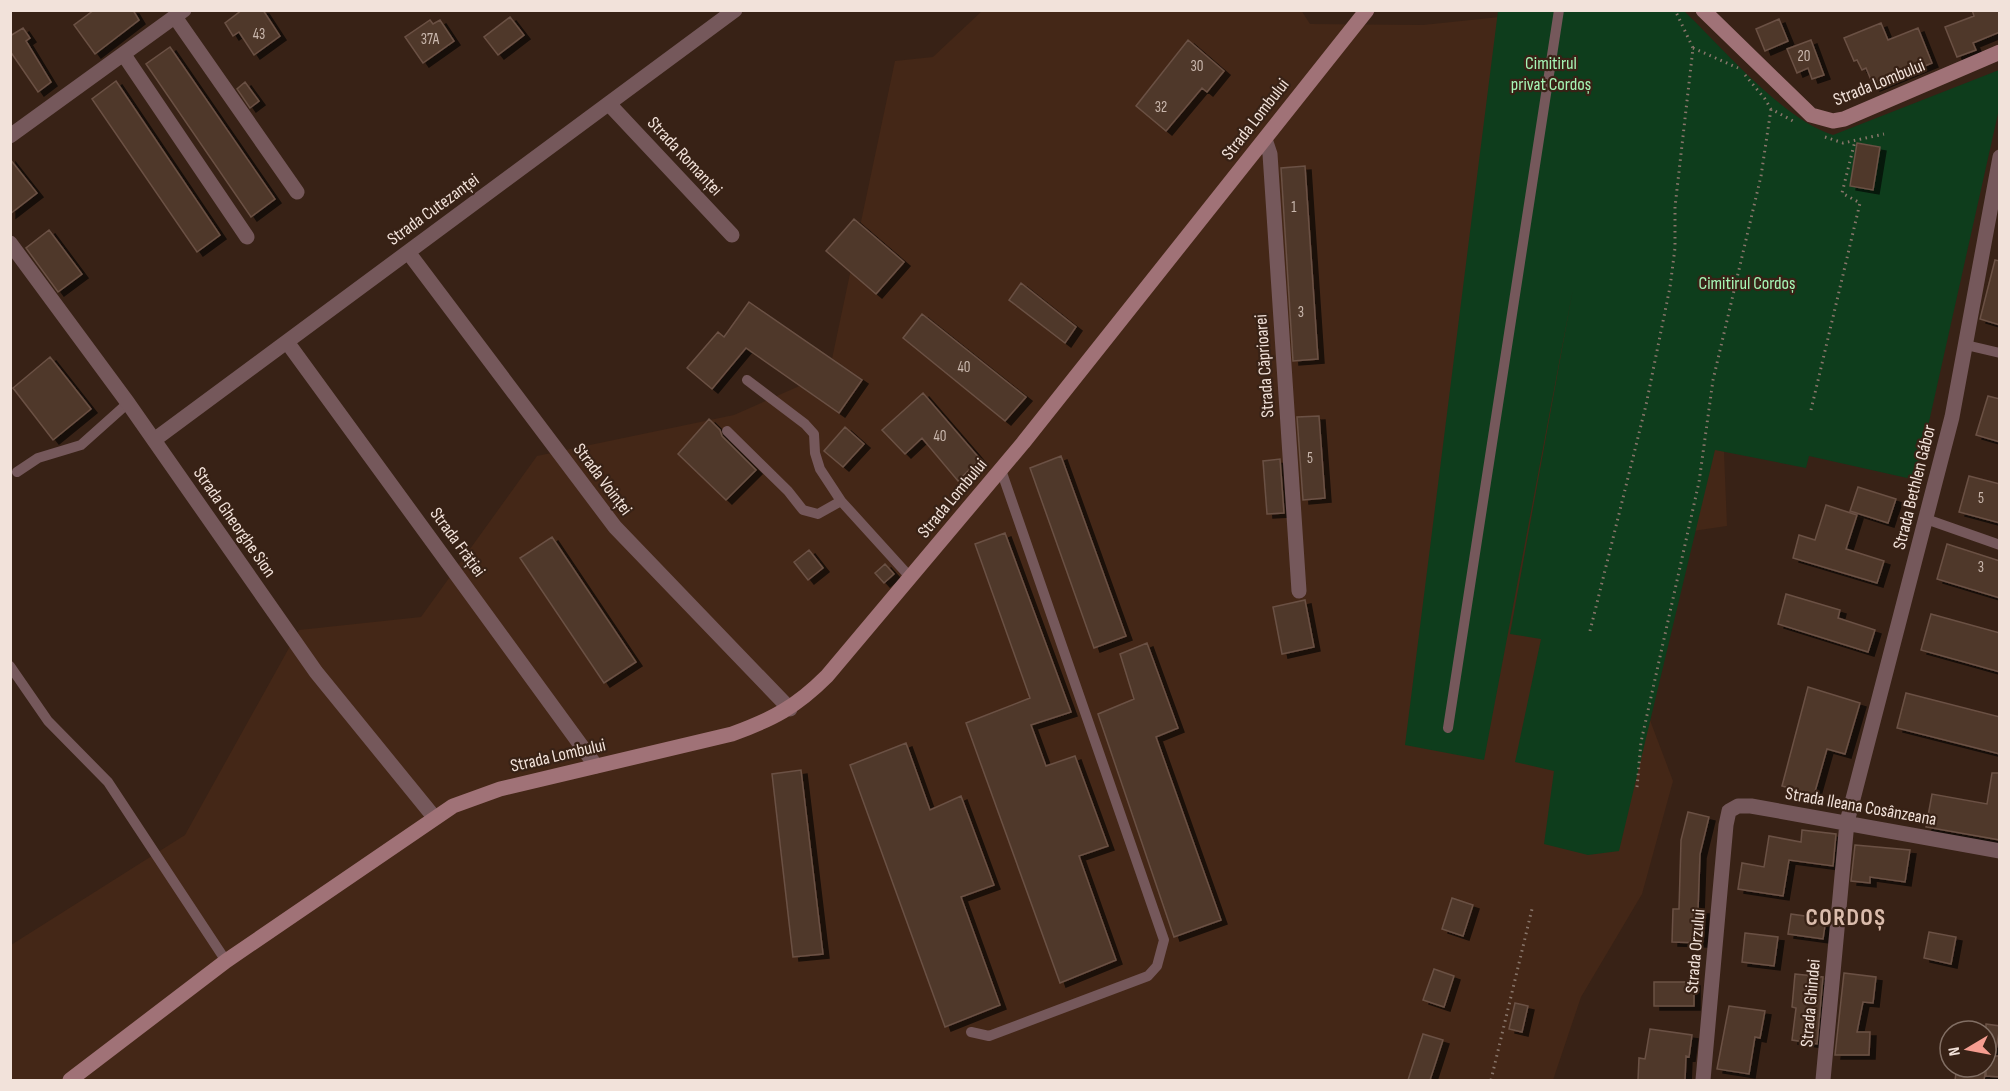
<svg xmlns="http://www.w3.org/2000/svg" width="2010" height="1091" font-family="'Sofia Sans Condensed',sans-serif">
<defs>
<filter id="shadow"><feDropShadow dx="6" dy="4" stdDeviation="0" flood-color="#0009"/></filter>
</defs>
<rect width="100%" height="100%" fill="#382216"/>
<path fill="#442717" d="M 1301,10 L 1310,24 L 1423,25 L 1557,11 L 1720,354 L 1727,526 L 1603,544 L 1639,691 L 1673,781 L 1642,894 L 1581,997 L 1553,1080 L 11,1080 L 11,945 L 185,835 L 299,630 L 421,617 L 537,456 L 734,415 L 829,373 L 895,61 L 933,57 L 982,11 Z"/>
<path fill="#0e3d1c" d="M 1498,11 L 1684,11 C 1724,49 1781,118 1833,135 L 1999,70 L 1999,109 L 1916,480 L 1809,456 L 1806,468 L 1715,450 L 1619,851 L 1588,855 L 1544,844 L 1554,771 L 1515,762 L 1541,639 L 1510,634 L 1573,289 L 1484,760 L 1405,745 Z"/>
<path fill="#50382b" stroke="#6b5144" stroke-width="1.5" filter="url(#shadow)" d="M 94,10 L 133,10 L 139,20 L 95,54 L 74,25 Z
M 242,10 L 263,10 L 280,36 L 254,55 L 239,32 L 233,36 L 225,23 Z
M 1972,10 L 2000,10 L 2000,32 L 1973,43 L 1976,50 L 1957,57 L 1945,27 L 1974,16 Z
M 510,17 L 524,35 L 498,55 L 484,37 Z
M 1779,19 L 1788,41 L 1765,51 L 1756,29 Z
M 430,20 L 433,24 L 440,20 L 454,41 L 423,63 L 405,37 Z
M 1881,23 L 1888,40 L 1918,28 L 1932,63 L 1874,87 L 1866,68 L 1862,70 L 1857,60 L 1854,61 L 1844,38 Z
M 23,28 L 30,38 L 26,41 L 51,82 L 38,92 L 10,51 L 10,36 Z
M 1188,40 L 1224,71 L 1207,92 L 1202,88 L 1166,131 L 1136,106 Z
M 1811,40 L 1824,75 L 1812,79 L 1808,68 L 1797,73 L 1787,49 Z
M 170,47 L 275,199 L 251,217 L 146,64 Z
M 116,81 L 220,235 L 197,252 L 92,99 Z
M 245,82 L 259,101 L 250,108 L 237,89 Z
M 1857,143 L 1880,147 L 1873,190 L 1850,186 Z
M 10,159 L 37,193 L 10,214 Z
M 1305,166 L 1318,359 L 1293,361 L 1281,168 Z
M 854,219 L 904,262 L 876,294 L 826,251 Z
M 49,230 L 82,274 L 58,292 L 26,248 Z
M 1995,260 L 2000,261 L 2000,325 L 1980,319 Z
M 1021,283 L 1076,327 L 1065,343 L 1009,300 Z
M 749,302 L 862,380 L 839,413 L 746,348 L 712,389 L 687,368 L 718,332 L 724,337 Z
M 922,314 L 1026,397 L 1005,421 L 903,338 Z
M 50,357 L 91,409 L 53,440 L 13,388 Z
M 923,393 L 980,459 L 958,481 L 922,438 L 905,454 L 882,430 Z
M 1988,396 L 2000,399 L 2000,442 L 1976,435 Z
M 1319,416 L 1325,498 L 1303,500 L 1297,417 Z
M 709,419 L 720,430 L 722,436 L 756,470 L 726,500 L 678,454 Z
M 845,427 L 864,444 L 843,467 L 824,451 Z
M 1061,456 L 1126,636 L 1094,648 L 1030,468 Z
M 1280,459 L 1284,513 L 1267,514 L 1263,461 Z
M 1969,476 L 2000,484 L 2000,523 L 1959,512 Z
M 1858,487 L 1896,499 L 1888,523 L 1850,511 Z
M 1826,505 L 1857,515 L 1846,549 L 1884,561 L 1877,583 L 1793,558 L 1799,535 L 1815,540 Z
M 1005,533 L 1071,712 L 1031,725 L 1046,766 L 1075,756 L 1108,846 L 1079,856 L 1116,960 L 1060,983 L 966,723 L 1030,698 L 975,544 Z
M 552,537 L 636,662 L 604,683 L 520,558 Z
M 1947,544 L 2000,561 L 2000,598 L 1937,579 Z
M 809,550 L 823,568 L 808,580 L 794,562 Z
M 885,564 L 894,574 L 884,583 L 875,573 Z
M 1786,594 L 1840,610 L 1838,618 L 1875,630 L 1868,652 L 1778,624 Z
M 1305,600 L 1314,647 L 1282,654 L 1273,607 Z
M 1931,614 L 2000,633 L 2000,672 L 1921,650 Z
M 1147,643 L 1178,728 L 1156,737 L 1221,920 L 1174,937 L 1098,714 L 1134,699 L 1120,654 Z
M 1808,687 L 1860,703 L 1845,754 L 1827,749 L 1814,795 L 1782,786 Z
M 1906,693 L 2000,717 L 2000,754 L 1897,728 Z
M 906,743 L 930,810 L 961,796 L 994,885 L 961,897 L 1000,1005 L 945,1027 L 850,765 Z
M 801,770 L 823,954 L 793,957 L 772,774 Z
M 1992,773 L 2000,773 L 2000,840 L 1926,827 L 1932,794 L 1987,804 Z
M 1688,812 L 1709,817 L 1700,854 L 1698,910 L 1703,910 L 1702,943 L 1672,942 L 1673,909 L 1679,909 L 1681,840 Z
M 1802,830 L 1836,834 L 1833,866 L 1789,860 L 1783,896 L 1738,889 L 1742,863 L 1764,867 L 1769,836 L 1801,842 Z
M 1855,845 L 1910,850 L 1905,882 L 1870,877 L 1870,883 L 1851,881 Z
M 1452,898 L 1473,905 L 1463,936 L 1442,929 Z
M 1791,914 L 1826,919 L 1823,939 L 1788,934 Z
M 1929,932 L 1956,937 L 1951,964 L 1924,958 Z
M 1745,933 L 1778,937 L 1774,966 L 1742,962 Z
M 1434,969 L 1454,976 L 1444,1007 L 1423,1000 Z
M 1844,973 L 1876,977 L 1873,1003 L 1863,1002 L 1857,1032 L 1870,1032 L 1869,1055 L 1835,1055 Z
M 1795,974 L 1823,977 L 1817,1044 L 1792,1040 L 1796,1008 L 1792,1007 Z
M 1654,982 L 1694,982 L 1694,1006 L 1654,1006 Z
M 1515,1003 L 1528,1006 L 1522,1032 L 1509,1029 Z
M 1729,1006 L 1765,1011 L 1760,1038 L 1755,1037 L 1749,1074 L 1717,1069 Z
M 1986,1024 L 2000,1026 L 1995,1056 L 2000,1056 L 2000,1077 L 1986,1076 Z
M 1650,1029 L 1692,1035 L 1689,1057 L 1686,1056 L 1685,1080 L 1638,1080 L 1639,1058 L 1645,1059 Z
M 1423,1034 L 1443,1040 L 1430,1080 L 1408,1080 Z
M 1957,1067 L 1986,1067 L 1984,1080 L 1955,1080 Z"/>
<g fill="none" stroke-linecap="round" stroke-linejoin="round">
<path stroke="#89766b" stroke-width="3" stroke-dasharray="1.5 4.5" stroke-linecap="butt" d="M 1693,48 L 1738,68
M 1745,75 L 1765,99 L 1771,109 L 1793,121
M 1825,137 L 1843,143 L 1884,134
M 1811,410 L 1860,203 L 1842,193 L 1855,141
M 1590,631 L 1646,405 L 1670,287 L 1675,248 L 1675,207 L 1693,48 L 1675,10
M 1637,787 L 1641,742 L 1699,482 L 1713,380 L 1761,176 L 1771,109
M 1491,1080 L 1532,909"/>
<path stroke="#75585b" stroke-width="10" d="M 1966,345 L 2000,353
M 747,380 L 805,424 L 814,434 L 815,453 L 820,469 L 841,501
M 727,431 L 788,491 L 803,510 L 818,514 L 841,501 L 910,577
M 17,472 L 38,458 L 81,445 L 128,403
M 1926,519 L 2000,545
M 10,666 L 48,721 L 108,782 L 226,961
M 1448,728 L 1559,10
M 971,1032 L 989,1036 L 1148,976 L 1157,966 L 1164,940 L 1001,470"/>
<path stroke="#75585b" stroke-width="15" d="M 175,17 L 297,192
M 124,55 L 247,237
M 609,104 L 732,235
M 10,136 L 184,10
M 1265,139 L 1270,154 L 1299,591
M 10,243 L 128,403 L 316,672 L 434,817
M 408,252 L 615,527 L 790,709
M 287,342 L 596,766
M 154,440 L 735,10
M 1703,1080 L 1726,825 L 1729,811 L 1738,806 L 1751,806 L 2000,851
M 1823,1080 L 1847,822 L 1952,417 L 2000,157"/>
<path stroke="#a07277" stroke-width="15" d="M 1703,10 L 1811,115 L 1833,121 L 1844,119 L 2000,52
M 70,1080 L 226,961 L 453,806 L 500,789 L 732,734 C 773,719 796,707 827,676 L 1023,443 L 1367,10"/>
</g>
<g text-anchor="middle" stroke-width="4.5" stroke-linejoin="round" paint-order="stroke">
<g font-size="15" fill="#cab8ae">
<text x="259" y="39">43</text>
<text x="430" y="44">37A</text>
<text x="1804" y="61">20</text>
<text x="1197" y="71">30</text>
<text x="1161" y="112">32</text>
<text x="1294" y="212">1</text>
<text x="1301" y="317">3</text>
<text x="964" y="372">40</text>
<text x="940" y="441">40</text>
<text x="1310" y="463">5</text>
<text x="1981" y="503">5</text>
<text x="1981" y="572">3</text>
</g>
<g font-size="18" fill="#a6f5b5" stroke="#382216">
<text x="1551" y="69">Cimitirul<tspan x="1551" dy="21">privat Cordoș</tspan></text>
<text x="1747" y="289">Cimitirul Cordoș</text>
</g>
<g font-size="18" fill="#f2e2da" stroke="#382216">
<text transform="translate(1879 82) rotate(-22)" y="6">Strada Lombului</text>
<text transform="translate(1255 119) rotate(-52)" y="6">Strada Lombului</text>
<text transform="translate(685 156) rotate(47)" y="6">Strada Romanței</text>
<text transform="translate(433 209) rotate(-36)" y="6">Strada Cutezanței</text>
<text transform="translate(1264 366) rotate(-94)" y="6">Strada Căprioarei</text>
<text transform="translate(603 479) rotate(53)" y="6">Strada Voinței</text>
<text transform="translate(1914 487) rotate(-76)" y="6">Strada Bethlen Gábor</text>
<text transform="translate(952 498) rotate(-50)" y="6">Strada Lombului</text>
<text transform="translate(235 522) rotate(55)" y="6">Strada Gheorghe Sion</text>
<text transform="translate(458 542) rotate(54)" y="6">Strada Frăției</text>
<text transform="translate(558 755) rotate(-13)" y="6">Strada Lombului</text>
<text transform="translate(1861 806) rotate(10)" y="6">Strada Ileana Cosânzeana</text>
<text transform="translate(1695 951) rotate(-85)" y="6">Strada Orzului</text>
<text transform="translate(1810 1003) rotate(-85)" y="6">Strada Ghindei</text>
</g>
<g font-size="24" font-weight="bold" letter-spacing="1.5" fill="#dabcac" stroke="#382216">
<text x="1846" y="925">CORDOȘ</text>
</g>
</g>
<rect width="2010" height="1091" fill="none" stroke="#f2e2da" stroke-width="24"/>
<g transform="translate(1968 1049) rotate(260)"><circle r="28" fill="#382216" stroke="#826f64" stroke-width="1.5"/>
<path d="M0-4.5L10 22L0 15L-10 22Z" fill="#f59d90"/>
<text y="-9" font-size="16" font-weight="bold" text-anchor="middle" fill="#f2e2da">N</text>
</g>
</svg>
